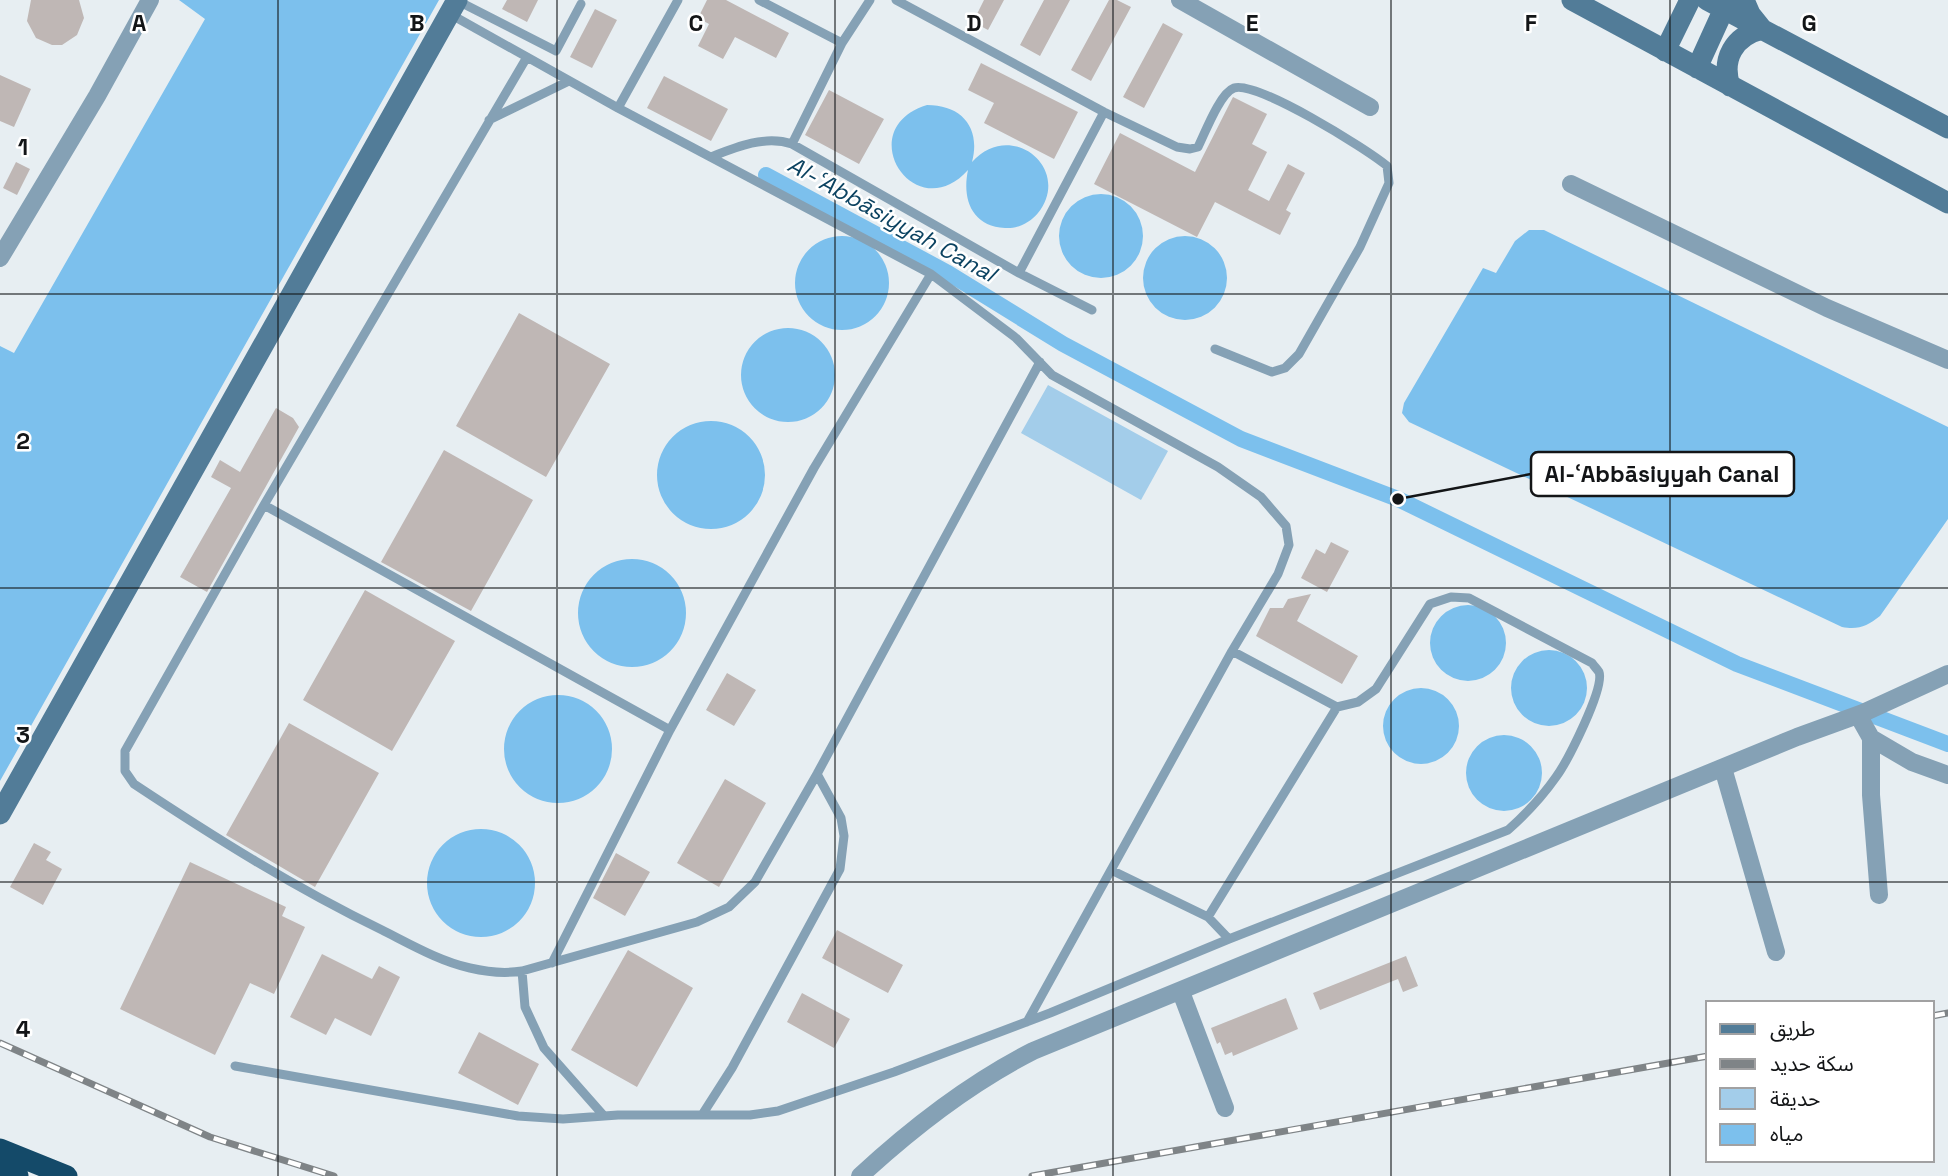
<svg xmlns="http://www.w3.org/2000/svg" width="1948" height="1176" font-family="'Space Grotesk','Noto Sans Arabic',sans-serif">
<rect width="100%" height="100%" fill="#e7eef2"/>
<path fill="#a3cdea" d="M 1048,385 L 1168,451 L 1141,500 L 1021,433 Z"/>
<path fill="#7cc0ed" d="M 179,0 L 439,0 L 0,781 L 0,346 L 14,353 L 205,19 Z
M 927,105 C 962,105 981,128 972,162 C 1011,118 1073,169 1038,213 C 1030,223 1017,229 1005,228 C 971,226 962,198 968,170 C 915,229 850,129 927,105 Z
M1059 236a42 42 0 1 1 84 0a42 42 0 1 1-84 0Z
M 1529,230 L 1544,230 L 1948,427 L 1948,519 L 1880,616 C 1867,626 1859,630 1842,627 L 1409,422 L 1402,413 L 1404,403 L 1483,268 L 1496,273 L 1515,241 Z
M795 283a47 47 0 1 1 94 0a47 47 0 1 1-94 0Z
M1143 278a42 42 0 1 1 84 0a42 42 0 1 1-84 0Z
M741 375a47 47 0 1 1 94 0a47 47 0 1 1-94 0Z
M657 475a54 54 0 1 1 108 0a54 54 0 1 1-108 0Z
M578 613a54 54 0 1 1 108 0a54 54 0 1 1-108 0Z
M1430 643a38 38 0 1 1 76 0a38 38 0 1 1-76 0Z
M1511 688a38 38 0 1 1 76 0a38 38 0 1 1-76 0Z
M1383 726a38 38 0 1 1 76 0a38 38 0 1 1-76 0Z
M504 749a54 54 0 1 1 108 0a54 54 0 1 1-108 0Z
M1466 773a38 38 0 1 1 76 0a38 38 0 1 1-76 0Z
M427 883a54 54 0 1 1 108 0a54 54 0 1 1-108 0Z"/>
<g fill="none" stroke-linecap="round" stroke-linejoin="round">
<path stroke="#7cc0ed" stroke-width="16" d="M 766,175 L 948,273 L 1063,344 L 1241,439 L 1398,499 L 1737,664 L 1948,744"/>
</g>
<path fill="#bfb7b5" d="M 31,0 L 79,0 L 84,18 L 77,35 L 62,45 L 52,45 L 36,38 L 27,21 Z
M 507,0 L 538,0 L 527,22 L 502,9 Z
M 707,0 L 726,0 L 789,33 L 776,58 L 735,37 L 723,59 L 698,46 L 709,24 L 698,18 Z
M 984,0 L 1004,0 L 988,30 L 973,22 Z
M 1044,0 L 1070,0 L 1040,56 L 1020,45 Z
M 1109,0 L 1117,0 L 1131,7 L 1091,81 L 1071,70 Z
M 595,9 L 617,20 L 592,68 L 570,57 Z
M 1163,23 L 1183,34 L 1144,108 L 1123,97 Z
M 981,63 L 1078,112 L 1054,159 L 984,123 L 994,103 L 968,90 Z
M 0,75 L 31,89 L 14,127 L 0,121 Z
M 664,76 L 728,109 L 711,141 L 647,108 Z
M 829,90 L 884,119 L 859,164 L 805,135 Z
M 1233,97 L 1267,114 L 1252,144 L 1267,152 L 1248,190 L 1269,201 L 1288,164 L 1305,173 L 1286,210 L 1291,213 L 1280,235 L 1215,202 L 1197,237 L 1094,184 L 1120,133 L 1195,172 Z
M 16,162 L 30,169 L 17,195 L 3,188 Z
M 519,313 L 610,364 L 546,477 L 456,426 Z
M 276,408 L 293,418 L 299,427 L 207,592 L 180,577 L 231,488 L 211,477 L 220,460 L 240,472 Z
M 444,450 L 533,500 L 471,611 L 381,562 Z
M 1331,542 L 1349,551 L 1327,592 L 1301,578 L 1316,549 L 1325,554 Z
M 365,590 L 455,641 L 392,751 L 303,700 Z
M 1311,594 L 1297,621 L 1358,656 L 1342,684 L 1256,636 L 1270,608 L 1283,608 L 1288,599 Z
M 727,673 L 756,690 L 734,726 L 706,710 Z
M 289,723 L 379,773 L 315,887 L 226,835 Z
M 725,779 L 766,803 L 719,887 L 677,863 Z
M 34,843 L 51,852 L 46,860 L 62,869 L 43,905 L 10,887 Z
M 616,853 L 650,872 L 625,916 L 593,898 Z
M 190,862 L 286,907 L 282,916 L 305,927 L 274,994 L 250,983 L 215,1055 L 120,1009 Z
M 837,930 L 903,965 L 888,993 L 822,958 Z
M 628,950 L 693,988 L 637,1087 L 571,1050 Z
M 322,954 L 372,979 L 379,966 L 400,977 L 371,1036 L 335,1018 L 326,1035 L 290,1017 Z
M 1406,956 L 1418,986 L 1403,992 L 1398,979 L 1320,1010 L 1313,993 Z
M 802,993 L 850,1019 L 834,1048 L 787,1022 Z
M 1286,998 L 1298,1029 L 1233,1056 L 1232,1052 L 1225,1055 L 1220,1042 L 1217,1044 L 1211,1028 Z
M 479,1032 L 539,1064 L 518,1105 L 458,1073 Z"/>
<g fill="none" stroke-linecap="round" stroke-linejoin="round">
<path stroke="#85a1b5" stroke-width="9" d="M 759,0 L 842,43 L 870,0
M 896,0 L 1104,112 L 1177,147 L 1190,149 L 1198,147 C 1205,133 1220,93 1234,88 C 1256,80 1367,149 1387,166 L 1389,183 L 1360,247 L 1299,354 L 1285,368 L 1272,372 L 1215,349
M 458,1 L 556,51 L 581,4
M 450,14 L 618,108 L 931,274 L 1016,338 L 1052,375 L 1218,467 L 1261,497 L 1286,526 L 1289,545 L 1278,574 L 1232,651 L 1027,1022
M 527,57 L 264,505 L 125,751 L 125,771 L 134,784 C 214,837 295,888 382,930 C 410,944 439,961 470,968 C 487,972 504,974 522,971 L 697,922 L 729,907 L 755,882 L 817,774 L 1040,362
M 618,108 L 678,0
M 489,120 L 569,81
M 792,144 L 842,43
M 711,157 C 736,147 765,135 792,144 L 1019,273 L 1104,112
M 1019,273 L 1092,310
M 264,505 L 670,730
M 1111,870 L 1208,917 L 1229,939
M 1208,917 L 1337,707
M 552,963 L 670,730 L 814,468 L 931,274
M 522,971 L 525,1007 L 544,1048 L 604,1116
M 235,1066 L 518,1116 L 563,1119 L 618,1115 L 750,1115 L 778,1111 L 894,1072 L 1050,1013 L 1229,939 L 1508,830 C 1526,814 1542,797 1556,777 C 1567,762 1605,688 1599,672 C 1597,669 1594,666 1592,663 L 1469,598 L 1451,597 L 1430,604 L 1376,689 L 1358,702 L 1337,707 L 1232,651
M 702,1115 L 732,1068 L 840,869 L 844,836 L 841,818 L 817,774"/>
<path stroke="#85a1b5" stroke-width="18" d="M 1180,0 L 1370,107
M 1571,184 L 1827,308 L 1948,360
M 0,258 L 97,96 L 150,0
M 1858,715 L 1871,738 L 1912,762 L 1948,775
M 1871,738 L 1871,795 L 1879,895
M 1723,768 L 1776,952
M 1181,992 L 1225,1108
M 860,1176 C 912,1128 970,1083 1033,1051 L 1797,737 L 1863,713 L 1948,674"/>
<path stroke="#527c98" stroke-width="21" d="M 1572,0 L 1948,203
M 1707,0 L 1948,128
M 1665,51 L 1690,0
M 1697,68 L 1728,0
M 1730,86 C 1721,59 1734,36 1762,29 L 1750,14 L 1744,0
M 0,814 L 457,0"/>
<path stroke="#144a69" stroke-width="21" d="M 0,1149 L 67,1176
M 0,1169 L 18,1176"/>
<defs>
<path id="rail" d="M 1932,1016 L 1948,1013
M 0,1043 L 210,1137 L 334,1176
M 1032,1176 L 1708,1056"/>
</defs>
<use href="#rail" stroke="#7f8487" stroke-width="7"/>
<use href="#rail" stroke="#fff" stroke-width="4.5" stroke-dasharray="13" stroke-linecap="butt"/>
</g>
<path fill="none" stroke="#131517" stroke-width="2" stroke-opacity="0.55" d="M 278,0 L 278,1176M 557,0 L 557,1176M 835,0 L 835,1176M 1113,0 L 1113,1176M 1391,0 L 1391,1176M 1670,0 L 1670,1176M 0,294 L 1948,294M 0,588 L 1948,588M 0,882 L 1948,882"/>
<g text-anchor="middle" stroke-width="5" stroke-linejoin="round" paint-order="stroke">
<g font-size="23" font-style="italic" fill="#0c4361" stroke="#fff">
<text transform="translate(892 219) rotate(29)" y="8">Al-ʿAbbāsiyyah Canal</text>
</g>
</g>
<g font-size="23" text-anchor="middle" font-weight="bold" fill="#131517" stroke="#fff" stroke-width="5" stroke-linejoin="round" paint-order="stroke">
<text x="139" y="31">A</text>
<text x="417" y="31">B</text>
<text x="696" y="31">C</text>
<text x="974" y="31">D</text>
<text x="1252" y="31">E</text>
<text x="1531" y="31">F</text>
<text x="1809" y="31">G</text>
<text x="23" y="155">1</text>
<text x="23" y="449">2</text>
<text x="23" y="743">3</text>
<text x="23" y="1037">4</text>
</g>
<path fill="none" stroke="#131517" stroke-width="2.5" d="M1398 499L1531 474"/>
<circle fill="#131517" stroke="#fff" stroke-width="2.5" cx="1398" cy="499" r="7"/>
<rect fill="#fff" stroke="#131517" stroke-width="2.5" x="1531" y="452" width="263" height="44" rx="7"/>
<g font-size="23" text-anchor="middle" font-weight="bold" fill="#131517">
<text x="1662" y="482">Al-ʿAbbāsiyyah Canal</text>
</g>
<rect x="1706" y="1001" width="228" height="161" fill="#ffffff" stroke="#a1a1a2" stroke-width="2"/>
<rect x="1720" y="1024" width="35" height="10" fill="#527c98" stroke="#a1a1a2" stroke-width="2"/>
<text x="1770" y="1036" font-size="21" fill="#131517">طريق</text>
<rect x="1720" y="1059" width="35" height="10" fill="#7f8487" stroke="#a1a1a2" stroke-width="2"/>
<text x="1770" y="1071" font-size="21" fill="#131517">سكة حديد</text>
<rect x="1720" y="1088" width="35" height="21" fill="#a3cdea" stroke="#a1a1a2" stroke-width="2"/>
<text x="1770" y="1106" font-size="21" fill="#131517">حديقة</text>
<rect x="1720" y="1124" width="35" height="21" fill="#7cc0ed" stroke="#a1a1a2" stroke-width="2"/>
<text x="1770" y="1141" font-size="21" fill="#131517">مياه</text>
</svg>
